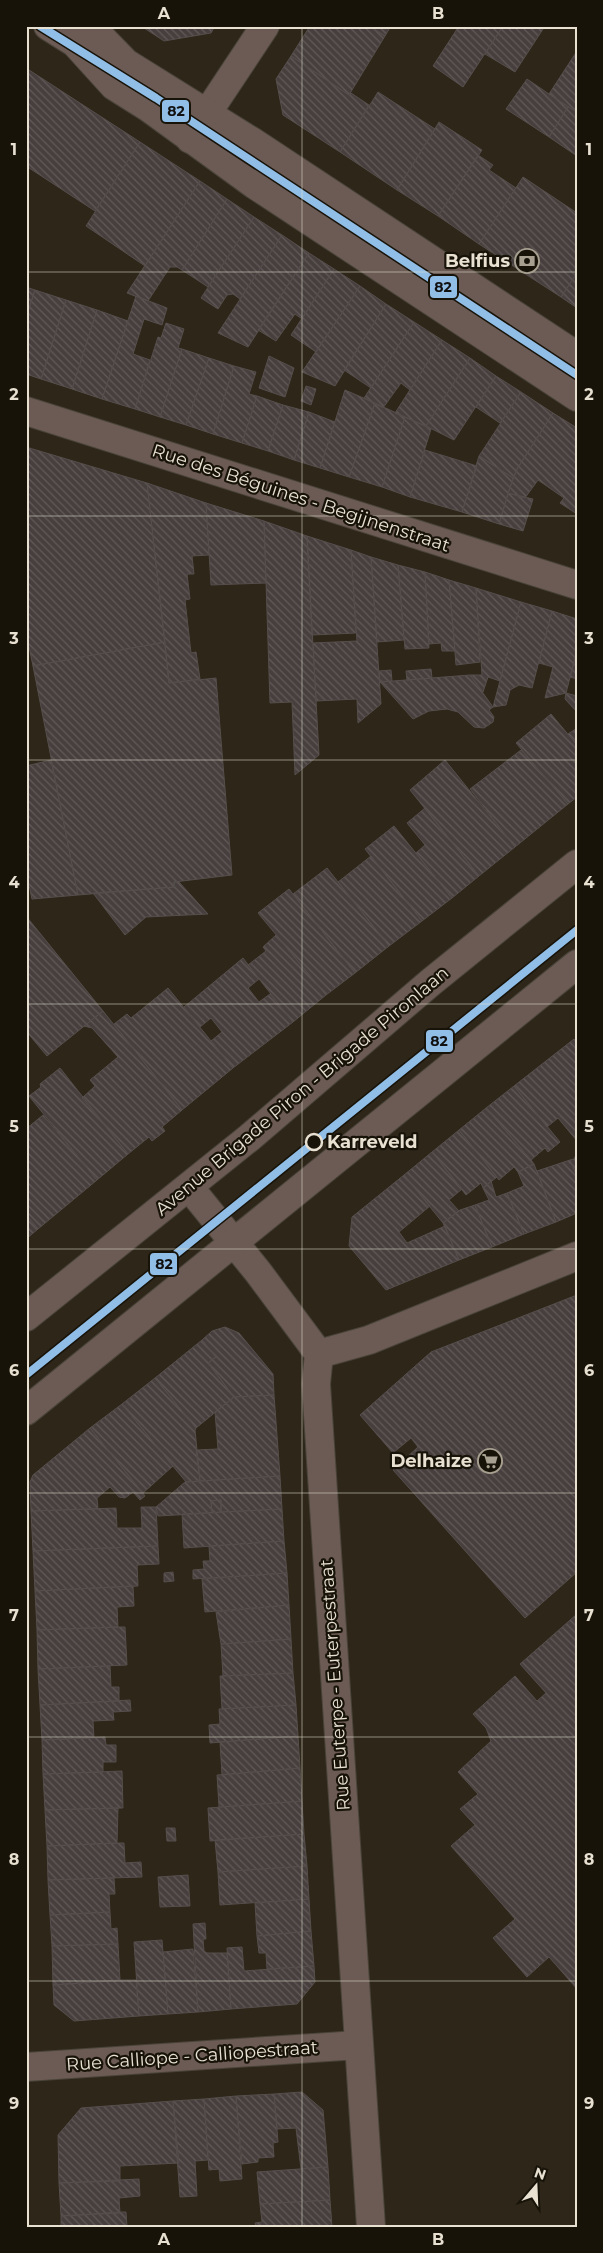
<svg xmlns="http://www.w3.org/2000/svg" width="603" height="2253" font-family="Montserrat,sans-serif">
<defs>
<pattern id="building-back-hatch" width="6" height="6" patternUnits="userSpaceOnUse" patternTransform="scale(1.25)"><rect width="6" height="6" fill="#463f3d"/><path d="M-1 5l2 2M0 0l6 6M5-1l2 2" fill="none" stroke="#615a58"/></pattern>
</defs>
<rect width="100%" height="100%" fill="#2d2619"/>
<path fill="url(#building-back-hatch)" stroke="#554e4c" d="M 141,26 L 215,26 L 211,33 L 164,41 Z
M 310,26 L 369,26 L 385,36 L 349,95 L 291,56 Z
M 369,26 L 391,26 L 385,36 Z
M 459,26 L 503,26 L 463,87 L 433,66 Z
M 503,26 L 545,26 L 515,72 L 485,54 Z
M 577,51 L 577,112 L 549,94 Z
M 291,56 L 349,95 L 351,93 L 369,105 L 340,152 L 283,115 L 276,79 Z
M 26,68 L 140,142 L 95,211 L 26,166 Z
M 527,79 L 568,107 L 549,137 L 506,109 Z
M 378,92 L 435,129 L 397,190 L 340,152 Z
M 568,107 L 577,112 L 577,156 L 549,137 Z
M 439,122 L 482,150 L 438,216 L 397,190 Z
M 140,142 L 200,181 L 145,266 L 86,226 Z
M 478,155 L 493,165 L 489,170 L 516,188 L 479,244 L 438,216 Z
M 523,177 L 577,213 L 577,273 L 561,297 L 479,244 Z
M 200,181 L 227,199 L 182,270 L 177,267 L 170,267 L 148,301 L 127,293 Z
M 227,199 L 254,217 L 208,287 L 182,270 Z
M 254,217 L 282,235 L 240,299 L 233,294 L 227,295 L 218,309 L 201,298 Z
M 282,235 L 309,253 L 248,347 L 218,333 Z
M 309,253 L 334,269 L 302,319 L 295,314 L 276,341 L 258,330 Z
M 334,269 L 360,286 L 316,352 L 291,335 Z
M 577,273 L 577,308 L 561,297 Z
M 360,286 L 386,304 L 335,386 L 302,372 Z
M 26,287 L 35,290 L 26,318 Z
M 35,290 L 66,300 L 41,379 L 26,374 L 26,318 Z
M 136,296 L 167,308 L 162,325 L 144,319 L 133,354 L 150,360 L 135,409 L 102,399 Z
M 66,300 L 97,310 L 72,389 L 41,379 Z
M 386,304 L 414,322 L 371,388 L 344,370 Z
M 97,310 L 128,321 L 102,399 L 72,389 Z
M 414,322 L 442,340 L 410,390 L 401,383 L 383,408 L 364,398 Z
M 166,323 L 184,329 L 178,348 L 182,349 L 160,417 L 135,409 L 158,337 L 161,338 Z
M 442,340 L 470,358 L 426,426 L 395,413 Z
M 182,349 L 209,358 L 186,425 L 160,417 Z
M 269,356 L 294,368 L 285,397 L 259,388 Z
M 209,358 L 234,366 L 213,434 L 186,425 Z
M 470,358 L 496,376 L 454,440 L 426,426 Z
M 234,366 L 256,372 L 249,394 L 257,396 L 242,443 L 213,434 Z
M 496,376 L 521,392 L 500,423 L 476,407 Z
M 306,386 L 316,389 L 311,405 L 301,401 Z
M 345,390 L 375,403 L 349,477 L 320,468 Z
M 521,392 L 553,413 L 517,469 L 513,478 L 479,456 Z
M 257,396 L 283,405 L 268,451 L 242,443 Z
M 375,403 L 405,417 L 382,487 L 349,477 Z
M 283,405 L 309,412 L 294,460 L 268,451 Z
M 309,412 L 335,422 L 320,468 L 294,460 Z
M 553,413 L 577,428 L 577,514 L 560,503 L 564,498 L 538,480 L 525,498 L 508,493 L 517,469 Z
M 405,417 L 431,429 L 410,497 L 382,487 Z
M 26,447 L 147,483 L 165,642 L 33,666 L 26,632 Z
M 425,450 L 477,466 L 462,512 L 410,497 Z
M 479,456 L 513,478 L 499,524 L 462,512 Z
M 147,483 L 206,503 L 209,555 L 192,556 L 194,574 L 187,574 L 190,599 L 185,600 L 191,653 L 196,652 L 200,679 L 169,683 Z
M 508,493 L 533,499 L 523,531 L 499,524 Z
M 206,503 L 264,521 L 266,583 L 211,585 Z
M 264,521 L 307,536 L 319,755 L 295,775 L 292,702 L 270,703 Z
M 307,536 L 351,550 L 356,633 L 312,635 Z
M 351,550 L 371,557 L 381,704 L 358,723 L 357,699 L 316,701 L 313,643 L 357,641 Z
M 371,557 L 398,565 L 404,640 L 377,642 Z
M 398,565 L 425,572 L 429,648 L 405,649 Z
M 425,572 L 449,580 L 455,651 L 442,651 L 441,643 L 429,644 Z
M 449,580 L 476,588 L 480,662 L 456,665 Z
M 476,588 L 521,602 L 500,681 L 488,677 L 483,692 L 470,675 L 482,675 Z
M 521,602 L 552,611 L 532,688 L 519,685 L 510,690 L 506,705 L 493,707 Z
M 552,611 L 577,619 L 577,650 L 566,693 L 545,698 L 553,667 L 539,663 Z
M 165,642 L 169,683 L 216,678 L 232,875 L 174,882 L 174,887 L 78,895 L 33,666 Z
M 577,650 L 577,679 L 570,677 Z
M 431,669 L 432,678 L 407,680 L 406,671 Z
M 391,670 L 392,681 L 380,682 L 379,671 Z
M 470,675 L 493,707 L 489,710 L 494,717 L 493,722 L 484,728 L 474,727 L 458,712 L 447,709 L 429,711 L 413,719 L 380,682 Z
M 566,693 L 577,696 L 577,712 L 565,699 Z
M 551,714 L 577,745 L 577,797 L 568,804 L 516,743 Z
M 577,728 L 577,745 L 568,734 Z
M 521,750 L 568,804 L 515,847 L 470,789 Z
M 51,760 L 78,895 L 32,899 L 26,871 L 26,766 Z
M 445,760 L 515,847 L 479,876 L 410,790 Z
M 425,808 L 479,876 L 452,898 L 416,853 L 425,845 L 407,823 Z
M 394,826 L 452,898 L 422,921 L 365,849 Z
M 371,856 L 422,921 L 389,946 L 338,882 Z
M 327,868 L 389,946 L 355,973 L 293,894 Z
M 174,882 L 179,882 L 208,914 L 146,917 L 125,935 L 93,893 L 174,887 Z
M 289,889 L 355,973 L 326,995 L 258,913 Z
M 26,916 L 103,1011 L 47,1056 L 26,1031 Z
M 276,935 L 326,995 L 293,1022 L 248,965 L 266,951 L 263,947 Z
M 243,958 L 259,979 L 248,988 L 259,1002 L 270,994 L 293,1022 L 233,1068 L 211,1041 L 222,1032 L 211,1018 L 200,1027 L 184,1007 Z
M 168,988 L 233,1068 L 182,1110 L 114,1024 L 127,1014 L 131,1018 Z
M 103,1011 L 182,1110 L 162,1127 L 165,1131 L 152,1141 L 149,1137 L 128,1154 L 82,1098 L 95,1086 L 90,1080 L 118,1057 L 92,1028 L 84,1026 Z
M 574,1039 L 577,1043 L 577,1141 L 558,1118 L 547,1127 L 514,1086 Z
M 60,1068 L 128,1154 L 97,1180 L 29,1096 L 41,1087 L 40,1084 Z
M 514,1086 L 560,1142 L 548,1152 L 545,1148 L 531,1160 L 486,1108 Z
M 486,1108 L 531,1160 L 534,1164 L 518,1172 L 514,1167 L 499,1180 L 459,1130 Z
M 43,1115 L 97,1180 L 38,1229 L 26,1215 L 26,1129 Z
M 459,1130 L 497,1177 L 483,1188 L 481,1183 L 466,1195 L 432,1152 Z
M 432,1152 L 462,1189 L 449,1200 L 459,1211 L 443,1223 L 404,1175 Z
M 577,1153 L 577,1176 L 570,1160 L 574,1159 Z
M 570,1160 L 577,1176 L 577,1213 L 556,1222 L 537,1171 Z
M 534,1164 L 556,1222 L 524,1234 L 507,1193 L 524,1186 L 518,1172 Z
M 404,1175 L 430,1206 L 399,1232 L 407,1243 L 445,1226 L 459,1260 L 386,1290 L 349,1246 L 352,1217 Z
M 491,1181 L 496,1197 L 507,1193 L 524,1234 L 492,1247 L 475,1205 L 489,1200 L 483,1188 Z
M 475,1205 L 492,1247 L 459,1260 L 443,1223 L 460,1210 Z
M 26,1215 L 38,1229 L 26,1239 Z
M 577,1295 L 577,1572 L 525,1618 L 393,1470 L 418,1447 L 411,1438 L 393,1453 L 360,1415 L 431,1352 Z
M 225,1327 L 239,1333 L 273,1374 L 274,1395 L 234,1397 L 208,1363 L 216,1357 L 202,1340 L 212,1331 Z
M 202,1340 L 216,1357 L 208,1363 L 234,1397 L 196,1428 L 155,1378 Z
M 155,1378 L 196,1428 L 195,1430 L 200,1481 L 186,1482 L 122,1404 Z
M 274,1395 L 280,1476 L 200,1481 L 196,1450 L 218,1449 L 215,1412 L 234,1397 Z
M 122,1404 L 173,1466 L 143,1493 L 90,1428 Z
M 90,1428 L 145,1496 L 140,1500 L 133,1492 L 125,1498 L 119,1497 L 110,1487 L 97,1498 L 98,1509 L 31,1511 L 30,1482 L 33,1475 Z
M 280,1476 L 282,1509 L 221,1512 L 221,1500 L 211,1501 L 212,1513 L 158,1516 L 156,1507 L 185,1482 Z
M 221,1500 L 221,1512 L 212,1513 L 211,1501 Z
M 141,1507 L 156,1507 L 158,1546 L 33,1551 L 31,1511 L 116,1508 L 117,1528 L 142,1528 Z
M 282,1509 L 284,1541 L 184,1548 L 182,1514 Z
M 284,1541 L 287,1573 L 193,1579 L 193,1570 L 204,1569 L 203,1561 L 210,1561 L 209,1546 Z
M 158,1546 L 159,1564 L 137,1565 L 138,1586 L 35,1591 L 33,1551 Z
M 173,1572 L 174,1581 L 164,1582 L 164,1573 Z
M 287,1573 L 289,1605 L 205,1612 L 202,1579 Z
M 133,1586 L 134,1606 L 117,1607 L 118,1627 L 37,1630 L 35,1591 Z
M 289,1605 L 291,1639 L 221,1644 L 216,1612 Z
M 577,1614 L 577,1989 L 549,1957 L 527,1977 L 493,1938 L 515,1919 L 451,1846 L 475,1825 L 460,1809 L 478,1794 L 458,1772 L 491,1741 L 486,1728 L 473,1714 L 515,1676 L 537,1701 L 546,1693 L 520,1664 Z
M 118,1627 L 125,1627 L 127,1665 L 38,1669 L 37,1630 Z
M 291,1639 L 293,1673 L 223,1676 L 221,1644 Z
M 110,1666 L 111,1687 L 119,1687 L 119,1701 L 40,1705 L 38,1669 Z
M 293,1673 L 296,1705 L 222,1709 L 220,1676 Z
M 130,1700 L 131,1711 L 113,1712 L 114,1720 L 93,1721 L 94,1738 L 42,1740 L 40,1705 Z
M 296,1705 L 298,1736 L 210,1743 L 209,1725 L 220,1724 L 219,1709 Z
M 298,1736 L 300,1768 L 222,1775 L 220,1742 Z
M 105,1737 L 106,1745 L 116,1745 L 116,1762 L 103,1762 L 103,1772 L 43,1774 L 42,1740 Z
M 300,1768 L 302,1801 L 219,1807 L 217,1775 Z
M 122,1771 L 123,1808 L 45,1810 L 43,1774 Z
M 302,1801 L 304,1834 L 210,1841 L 208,1808 Z
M 118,1808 L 117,1843 L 47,1846 L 45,1810 Z
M 166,1828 L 175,1828 L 176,1841 L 167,1841 Z
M 304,1834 L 307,1866 L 218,1872 L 215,1840 Z
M 117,1843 L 124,1843 L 125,1863 L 141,1862 L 142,1877 L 48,1880 L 47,1846 Z
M 307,1866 L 309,1899 L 220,1905 L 218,1872 Z
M 188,1875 L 190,1906 L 160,1907 L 158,1877 Z
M 114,1878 L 115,1894 L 109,1894 L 110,1912 L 50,1915 L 48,1880 Z
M 309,1899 L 311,1931 L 257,1936 L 255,1903 Z
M 110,1912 L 111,1929 L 117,1928 L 118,1944 L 52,1946 L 50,1915 Z
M 205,1923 L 206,1939 L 203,1939 L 204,1951 L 207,1953 L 227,1953 L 231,2009 L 198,2012 L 193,1924 Z
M 311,1931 L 314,1966 L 267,1969 L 266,1953 L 259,1953 L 257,1936 Z
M 162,1940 L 168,2014 L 139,2016 L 134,1942 Z
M 118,1944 L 120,1980 L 53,1985 L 52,1946 Z
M 242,1947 L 244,1971 L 314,1966 L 315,1982 L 297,2004 L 231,2009 L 227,1948 Z
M 193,1949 L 198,2012 L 168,2014 L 163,1952 Z
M 120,1980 L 136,1980 L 139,2016 L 74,2021 L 54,2005 L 53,1985 Z
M 302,2092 L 323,2110 L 328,2167 L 301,2169 L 296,2128 L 277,2129 L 274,2094 Z
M 274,2094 L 278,2142 L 273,2143 L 274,2157 L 258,2158 L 258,2162 L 242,2164 L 236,2096 Z
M 236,2096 L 242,2179 L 220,2181 L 219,2169 L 209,2170 L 204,2099 Z
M 204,2099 L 208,2160 L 195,2161 L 197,2196 L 180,2197 L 173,2101 Z
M 173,2101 L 179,2163 L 120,2166 L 120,2181 L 59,2183 L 58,2135 L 81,2108 Z
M 328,2167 L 330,2200 L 260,2204 L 257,2172 Z
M 139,2179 L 140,2196 L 119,2198 L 120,2213 L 61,2216 L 59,2183 Z
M 330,2200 L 332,2227 L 256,2227 L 255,2223 L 262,2222 L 260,2204 Z
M 121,2212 L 126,2212 L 127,2227 L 61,2227 L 61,2216 Z"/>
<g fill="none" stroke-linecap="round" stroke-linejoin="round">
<defs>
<path id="minor" d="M 190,139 L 265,26
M 26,411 L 577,585
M 189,1187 L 258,1272 L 319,1354 L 316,1384 L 371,2227
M 319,1354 L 369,1340 L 577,1256
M 26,2067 L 358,2045"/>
<path id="tertiary" d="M 48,26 L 75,43 L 114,86 L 149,108 L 255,185 L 577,397
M 90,26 L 126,63 L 253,142 L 577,356
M 26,1317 L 249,1138 L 431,982 L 577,864
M 26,1411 L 577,964"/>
</defs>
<use href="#minor" stroke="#494338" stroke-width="30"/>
<use href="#tertiary" stroke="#494338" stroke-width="30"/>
<use href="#minor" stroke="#6b5b54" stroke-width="28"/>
<use href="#tertiary" stroke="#6b5b54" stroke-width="28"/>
<defs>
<path id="tram-1" d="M 40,26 L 156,98 L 577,375
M 26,1375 L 577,930"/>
</defs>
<use href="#tram-1" stroke="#181309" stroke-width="11"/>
<use href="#tram-1" stroke="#91bee7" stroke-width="8"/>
</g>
<path fill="none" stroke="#e8e1d2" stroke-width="1" stroke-opacity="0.55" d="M 302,26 L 302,2227M 26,272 L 577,272M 26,516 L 577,516M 26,760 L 577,760M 26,1004 L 577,1004M 26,1249 L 577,1249M 26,1493 L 577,1493M 26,1737 L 577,1737M 26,1981 L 577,1981"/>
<defs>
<symbol id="bank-ring" viewBox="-11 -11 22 22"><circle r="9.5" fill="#181309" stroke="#a7a091" stroke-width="1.5"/><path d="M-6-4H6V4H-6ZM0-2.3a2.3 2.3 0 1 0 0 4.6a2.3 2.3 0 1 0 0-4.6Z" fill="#a7a091"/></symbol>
<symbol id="supermarket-ring" viewBox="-11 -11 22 22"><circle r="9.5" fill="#181309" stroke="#a7a091" stroke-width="1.5"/><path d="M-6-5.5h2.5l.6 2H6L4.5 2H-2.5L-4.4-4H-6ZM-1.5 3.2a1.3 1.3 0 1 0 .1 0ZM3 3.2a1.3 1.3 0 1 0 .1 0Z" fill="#a7a091"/></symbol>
</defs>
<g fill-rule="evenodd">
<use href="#bank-ring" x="513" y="247" width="28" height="28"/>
<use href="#supermarket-ring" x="476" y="1447" width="28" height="28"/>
</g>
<circle fill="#181309" stroke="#e8e1d2" stroke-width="2.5" cx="314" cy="1142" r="8"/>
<g text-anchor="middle" stroke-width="4.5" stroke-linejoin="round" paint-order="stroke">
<g font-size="18" font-weight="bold" fill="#e8e1d2" stroke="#181309" text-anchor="end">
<text x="510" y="267">Belfius</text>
<text x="472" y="1467">Delhaize</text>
</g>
<g font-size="18" fill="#e8e1d2" stroke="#181309">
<text transform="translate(301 498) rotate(18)" y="6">Rue des Béguines - Begijnenstraat</text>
<text transform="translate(302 1091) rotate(-40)" y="6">Avenue Brigade Piron - Brigade Pironlaan</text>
<text transform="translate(335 1685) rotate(-94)" y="6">Rue Euterpe - Euterpestraat</text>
<text transform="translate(192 2056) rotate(-4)" y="6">Rue Calliope - Calliopestraat</text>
</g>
<g font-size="18" font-weight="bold" fill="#e8e1d2" stroke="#181309" text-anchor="start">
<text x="327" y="1148">Karreveld</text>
</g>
</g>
<g stroke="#181309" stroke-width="2">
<rect x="161" y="99" width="29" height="24" rx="5" fill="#91bee7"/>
<rect x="429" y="275" width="29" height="24" rx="5" fill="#91bee7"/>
<rect x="425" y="1029" width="29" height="24" rx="5" fill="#91bee7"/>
<rect x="149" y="1252" width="29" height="24" rx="5" fill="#91bee7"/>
</g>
<g font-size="14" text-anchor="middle" font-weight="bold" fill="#111">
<text x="176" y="116">82</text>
<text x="443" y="292">82</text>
<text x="439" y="1046">82</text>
<text x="164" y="1269">82</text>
</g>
<rect width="603" height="2253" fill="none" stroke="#181309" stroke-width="55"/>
<g transform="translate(536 2186) rotate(19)" stroke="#181309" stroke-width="4" paint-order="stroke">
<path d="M0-4L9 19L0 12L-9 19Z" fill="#e8e1d2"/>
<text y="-8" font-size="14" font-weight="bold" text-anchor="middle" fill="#e8e1d2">N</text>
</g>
<rect x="28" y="28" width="548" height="2198" fill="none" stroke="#e8e1d2" stroke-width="2"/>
<g font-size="16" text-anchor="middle" font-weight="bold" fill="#e8e1d2">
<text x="164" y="19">A</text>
<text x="438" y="19">B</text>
<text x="14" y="155">1</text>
<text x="589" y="155">1</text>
<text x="14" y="400">2</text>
<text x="589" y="400">2</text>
<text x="14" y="644">3</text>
<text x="589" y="644">3</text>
<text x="14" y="888">4</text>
<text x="589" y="888">4</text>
<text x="14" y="1132">5</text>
<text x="589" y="1132">5</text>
<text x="14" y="1376">6</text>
<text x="589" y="1376">6</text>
<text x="14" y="1621">7</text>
<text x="589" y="1621">7</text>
<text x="14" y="1865">8</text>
<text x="589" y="1865">8</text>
<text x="14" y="2109">9</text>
<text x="589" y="2109">9</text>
<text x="164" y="2245">A</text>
<text x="438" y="2245">B</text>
</g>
</svg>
